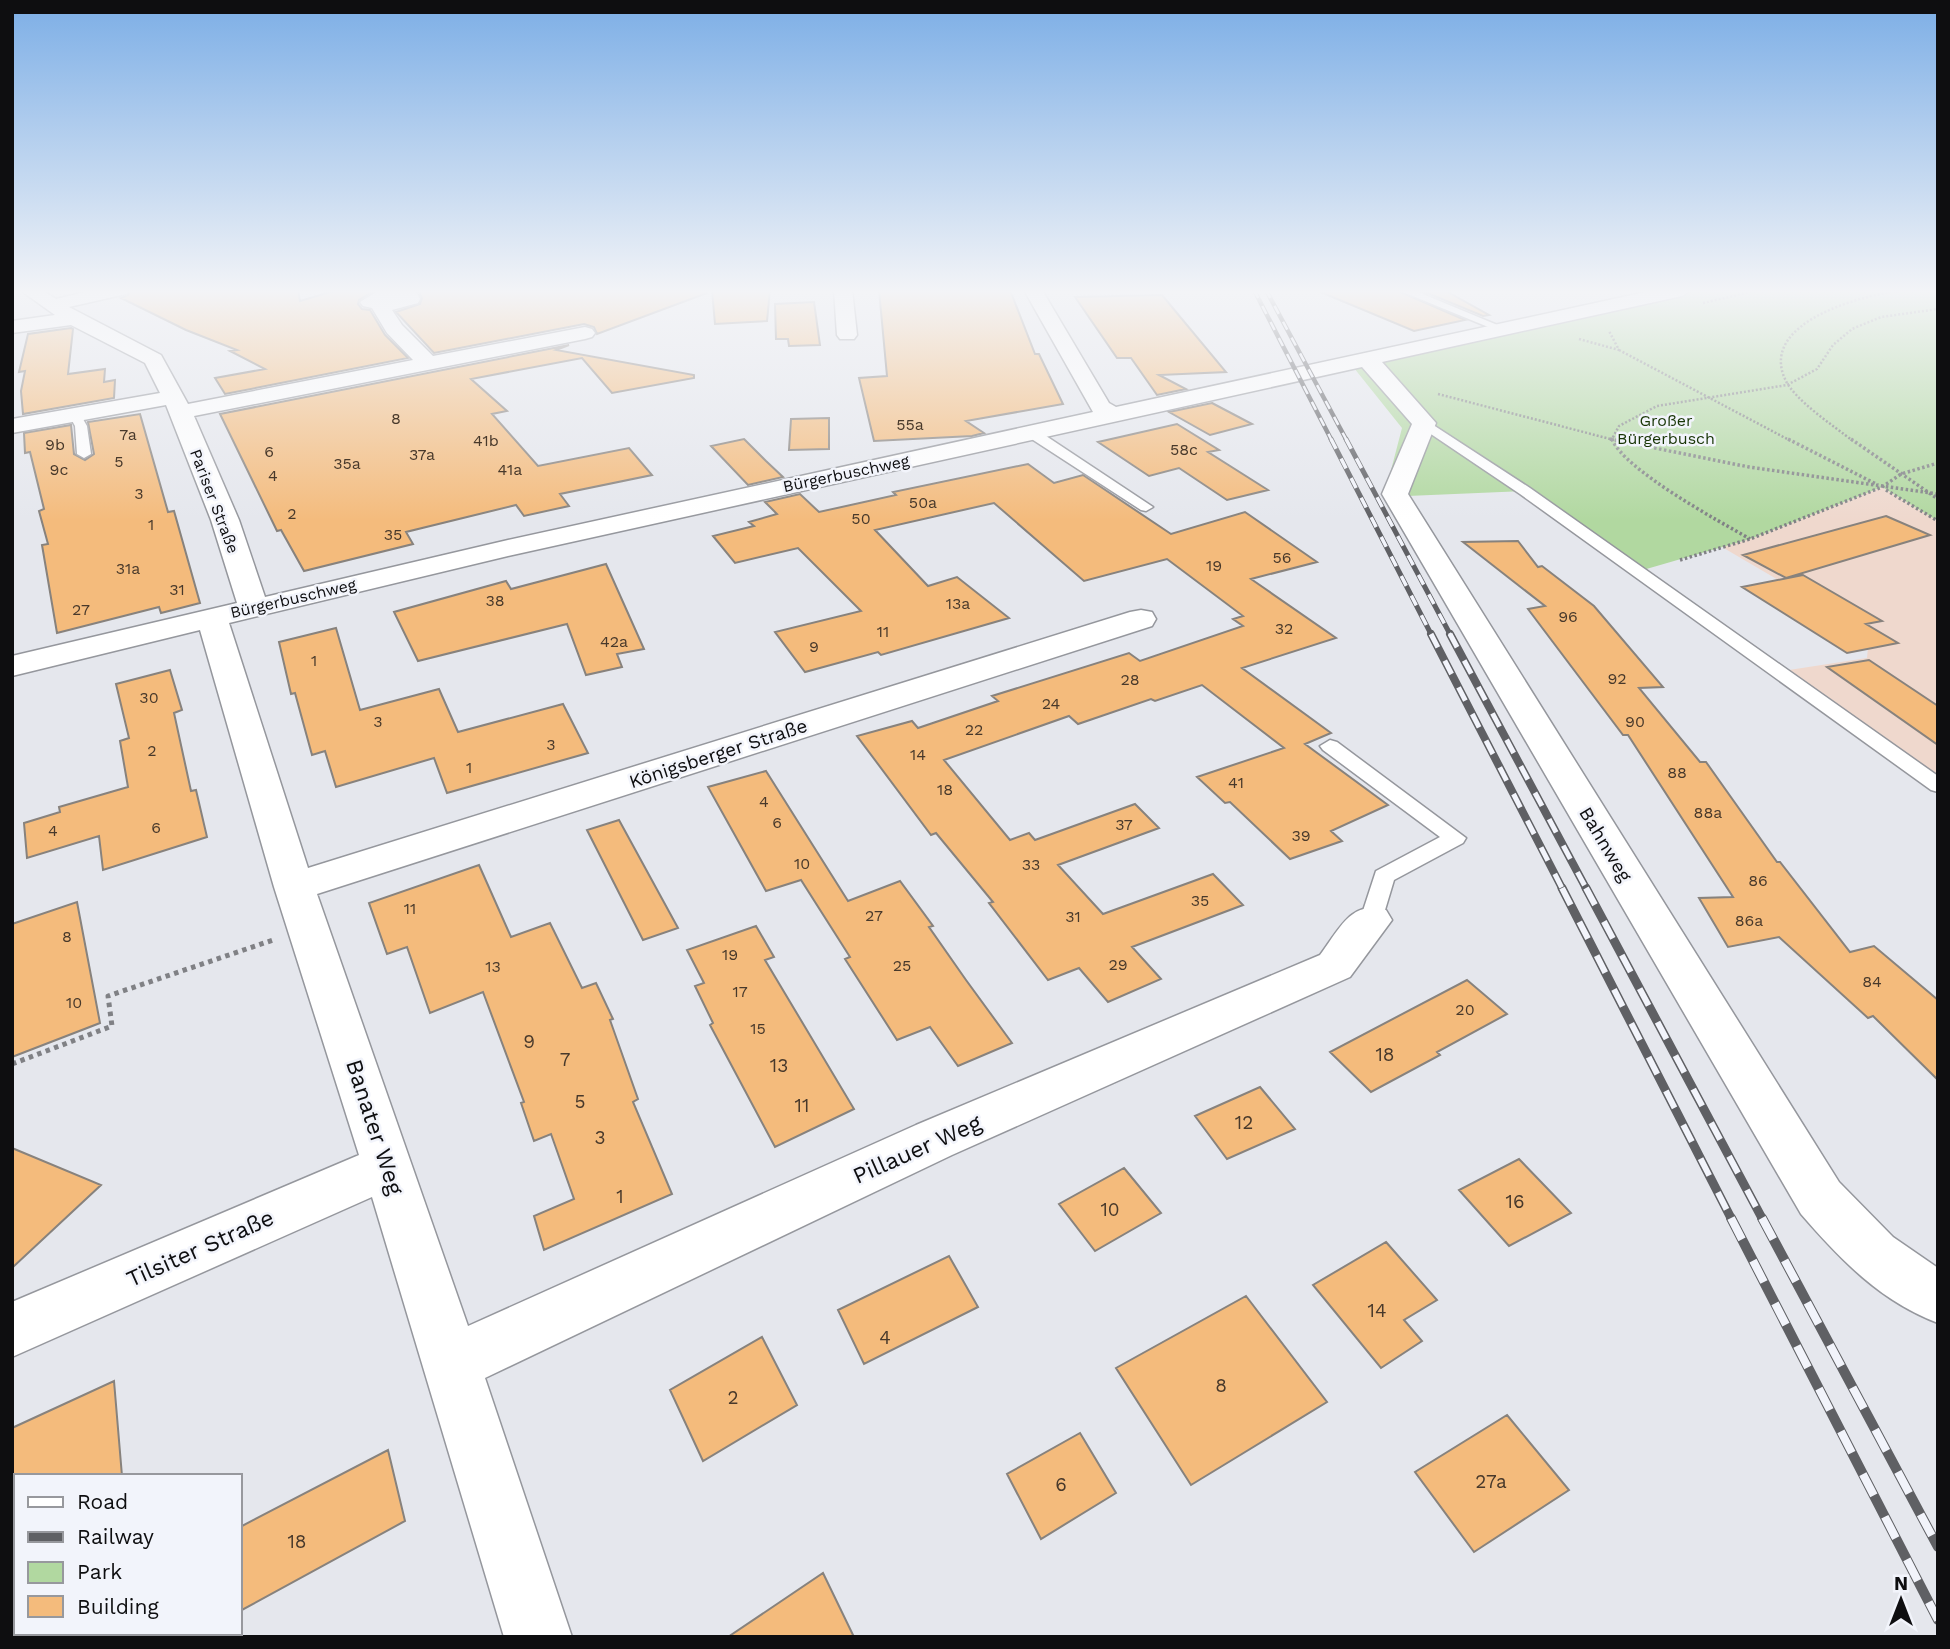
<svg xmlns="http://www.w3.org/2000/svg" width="1950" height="1649" font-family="'Work Sans',sans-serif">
<rect width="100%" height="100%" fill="#e5e7ed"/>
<path fill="#efd8cd" d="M 1882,487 L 1938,521 L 1938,783 L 1789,670 L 1867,658 L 1868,647 L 1858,627 L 1722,547 L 1750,539 Z"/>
<path fill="#b1d8a0" d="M 1693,290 L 1938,290 L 1938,521 L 1882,487 L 1750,539 L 1636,572 L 1525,491 L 1384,497 L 1402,428 L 1354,368 L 1369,361 Z"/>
<path fill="#f4bb7c" stroke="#87827d" stroke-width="2" d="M 130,290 L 298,290 L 300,301 L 337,290 L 375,290 L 359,300 L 358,304 L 362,309 L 370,310 L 385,335 L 408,358 L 225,394 L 215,378 L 265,369 L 230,351 L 237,350 L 186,330 L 121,298 L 128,295 Z
M 418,290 L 707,290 L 707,293 L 597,334 L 594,327 L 584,324 L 434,353 L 396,312 L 420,304 L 422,298 Z
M 712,290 L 770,290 L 767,321 L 715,324 Z
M 879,290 L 1010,290 L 1035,354 L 1039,354 L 1063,404 L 966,421 L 984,433 L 972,436 L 874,441 L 859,378 L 887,376 Z
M 1396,290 L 1465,320 L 1414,331 L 1318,291 Z
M 1420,290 L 1444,290 L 1489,315 L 1483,316 Z
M 1162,295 L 1226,372 L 1159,375 L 1186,389 L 1157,395 L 1131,358 L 1117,358 L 1075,297 Z
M 814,302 L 820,345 L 789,346 L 788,339 L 776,339 L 775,304 Z
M 71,328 L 73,329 L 68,374 L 105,369 L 104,382 L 115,380 L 114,398 L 23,414 L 21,391 L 25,371 L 19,372 L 28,334 Z
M 569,345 L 556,350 L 694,375 L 694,378 L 612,393 L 582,358 L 471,379 L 507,411 L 492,414 L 538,466 L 629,448 L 652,475 L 560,494 L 569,506 L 524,516 L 516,505 L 406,532 L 413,544 L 304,571 L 281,530 L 277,531 L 220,414 Z
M 1212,403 L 1252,424 L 1210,435 L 1169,412 Z
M 140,414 L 168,512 L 174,511 L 200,603 L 161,613 L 159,607 L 57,633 L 42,545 L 48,544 L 39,511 L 44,509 L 30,452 L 25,453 L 24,433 L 71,425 L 74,454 L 85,460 L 94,454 L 88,422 Z
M 829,418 L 829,449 L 789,450 L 791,419 Z
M 1177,424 L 1219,450 L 1208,452 L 1268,490 L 1227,500 L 1179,468 L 1149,476 L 1098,442 Z
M 744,439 L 766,461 L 783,477 L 748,485 L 711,446 Z
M 1028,464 L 1054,483 L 1083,475 L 1171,534 L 1245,512 L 1317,562 L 1251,579 L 1336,638 L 1242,668 L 1331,733 L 1305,744 L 1388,805 L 1331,831 L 1342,841 L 1290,859 L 1230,802 L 1225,803 L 1197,777 L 1284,748 L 1202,685 L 1155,701 L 1151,699 L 1078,724 L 1069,716 L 944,760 L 1010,840 L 1029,833 L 1035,840 L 1135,804 L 1159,828 L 1058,865 L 1103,914 L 1213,874 L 1243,905 L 1132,947 L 1161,979 L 1108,1002 L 1079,968 L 1048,980 L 989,903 L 993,902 L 936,833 L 931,835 L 857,736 L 912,721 L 918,728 L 998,701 L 992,696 L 1129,653 L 1140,661 L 1243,626 L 1233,619 L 1243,616 L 1167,559 L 1084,581 L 994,503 L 875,530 L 928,586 L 957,577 L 1009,618 L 881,655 L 878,652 L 805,672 L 775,632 L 861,611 L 798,548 L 735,563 L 713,536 L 754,526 L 749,522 L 777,514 L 765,502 L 800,494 L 819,512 L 896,495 L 893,492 Z
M 1886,516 L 1930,535 L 1786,578 L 1743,555 Z
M 1518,541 L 1538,567 L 1542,566 L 1594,606 L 1663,687 L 1639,688 L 1700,762 L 1706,762 L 1777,862 L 1780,862 L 1850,952 L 1874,946 L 1938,1000 L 1938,1080 L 1873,1016 L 1868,1018 L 1779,937 L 1728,947 L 1699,898 L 1733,897 L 1628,735 L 1623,735 L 1528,609 L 1545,606 L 1463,542 Z
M 606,564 L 644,649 L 617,654 L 622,667 L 586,675 L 567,624 L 418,661 L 394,612 L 506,581 L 511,589 Z
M 1803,575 L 1882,621 L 1866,624 L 1898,643 L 1847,653 L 1742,587 Z
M 336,628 L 360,710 L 439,689 L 458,732 L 563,704 L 588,753 L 447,793 L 434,758 L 336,787 L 325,751 L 312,755 L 295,693 L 291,694 L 279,642 Z
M 1869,660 L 1938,706 L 1938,745 L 1827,667 Z
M 170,670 L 182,710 L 174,713 L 191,791 L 196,790 L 207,837 L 103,870 L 99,836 L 27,858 L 24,823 L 60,812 L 59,807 L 128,787 L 120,741 L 129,738 L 116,684 Z
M 766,771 L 848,901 L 900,881 L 933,926 L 929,927 L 966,980 L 1012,1043 L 958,1066 L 930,1027 L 897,1040 L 845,959 L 850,957 L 801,880 L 766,891 L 708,787 Z
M 619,820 L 678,928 L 643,940 L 587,830 Z
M 479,865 L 511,937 L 550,923 L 582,988 L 596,983 L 613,1019 L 610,1020 L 638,1099 L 633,1102 L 672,1194 L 544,1250 L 534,1216 L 574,1199 L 551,1134 L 534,1141 L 521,1103 L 524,1102 L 483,992 L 430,1013 L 407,947 L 387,954 L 369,903 Z
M 77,902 L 100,1023 L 12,1057 L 12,924 Z
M 756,926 L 774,957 L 765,960 L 854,1109 L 775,1147 L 710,1025 L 713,1023 L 695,986 L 704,983 L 687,950 Z
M 1467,980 L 1507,1014 L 1437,1052 L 1440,1055 L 1371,1092 L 1330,1052 Z
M 1260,1087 L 1295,1129 L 1227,1159 L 1195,1116 Z
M 12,1148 L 101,1185 L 12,1268 Z
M 1519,1159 L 1571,1213 L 1509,1246 L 1459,1190 Z
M 1124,1168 L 1161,1213 L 1095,1251 L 1059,1204 Z
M 1386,1242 L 1437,1300 L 1404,1320 L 1422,1341 L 1381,1368 L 1313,1285 Z
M 949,1256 L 978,1307 L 864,1364 L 838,1310 Z
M 1246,1296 L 1327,1402 L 1191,1485 L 1116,1368 Z
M 762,1337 L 797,1405 L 703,1461 L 670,1390 Z
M 114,1381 L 122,1476 L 12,1476 L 12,1428 Z
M 1507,1415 L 1569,1490 L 1474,1552 L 1415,1472 Z
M 1080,1433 L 1116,1493 L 1041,1539 L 1007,1474 Z
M 388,1450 L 405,1521 L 240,1611 L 240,1527 Z
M 823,1573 L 854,1637 L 728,1637 Z"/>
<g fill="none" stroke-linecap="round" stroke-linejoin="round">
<defs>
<path id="lane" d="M 1398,290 L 1413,290 L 1507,329 L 1498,331 Z
M 75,411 L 79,412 L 87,426 L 91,454 L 84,458 L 77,454 L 75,426 L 69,415 Z
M 1424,419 L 1530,488 L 1938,776 L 1938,792 L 1931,790 L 1520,494 L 1419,426 L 1418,423 Z
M 1032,429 L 1037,430 L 1153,507 L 1146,511 L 1141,510 L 1027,436 L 1027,430 Z
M 1330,740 L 1337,742 L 1466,838 L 1463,843 L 1394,880 L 1382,920 L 1379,926 L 1371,928 L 1363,926 L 1360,920 L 1376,871 L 1440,837 L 1323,750 L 1320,746 Z"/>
<path id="street" d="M 20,290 L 42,290 L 56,299 L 94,290 L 128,290 L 126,294 L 69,307 L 161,355 L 188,404 L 413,360 L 387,333 L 372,308 L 363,306 L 360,302 L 380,290 L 416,292 L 420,299 L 418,303 L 392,310 L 402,325 L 433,356 L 585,327 L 592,329 L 595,333 L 592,337 L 585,339 L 194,416 L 239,520 L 265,597 L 508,540 L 1093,412 L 1024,290 L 1042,290 L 1109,403 L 1116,407 L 1655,290 L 1691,290 L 1682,296 L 1382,362 L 1436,423 L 1408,494 L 1839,1182 L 1893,1237 L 1938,1268 L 1938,1323 C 1880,1301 1841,1260 1801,1214 L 1382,494 L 1412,424 L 1362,367 L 508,556 L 229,623 L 308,868 L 1130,612 L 1141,610 L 1152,612 L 1156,619 L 1152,626 L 317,894 L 468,1326 L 916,1125 L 1320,955 C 1339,930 1351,899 1386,910 L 1392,920 L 1350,977 L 952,1155 L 485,1378 L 572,1637 L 504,1637 L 372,1197 L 12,1357 L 12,1302 L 359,1155 L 274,887 L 200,630 L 12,676 L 12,656 L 237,603 L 211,520 L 166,405 L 12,433 L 12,419 L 160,393 L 145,363 L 71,325 L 12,333 L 12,321 L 55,315 Z
M 834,290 L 852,290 L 857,335 L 854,339 L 840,339 L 837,335 Z"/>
</defs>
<use href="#lane" stroke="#95979d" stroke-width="3"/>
<use href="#street" stroke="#95979d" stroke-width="3"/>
<path stroke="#808185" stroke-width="2.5" stroke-dasharray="2 2" stroke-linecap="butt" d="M 1703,303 L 1759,290
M 1579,339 L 1619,350 L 1609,331
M 1619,350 L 1791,441
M 1438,394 L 1618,441
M 1611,441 L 1619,426 L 1657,406 L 1787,385 L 1817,369 L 1833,345 L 1852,329 L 1881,317 L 1938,309
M 1853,441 C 1834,426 1794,400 1785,379 C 1758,320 1871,292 1909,290"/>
<path stroke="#808185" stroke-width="3.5" stroke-dasharray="2.5 2.5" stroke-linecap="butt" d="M 1610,439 L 1749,467 L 1938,494
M 1612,439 C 1624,470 1719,521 1750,539
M 1788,439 L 1878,485
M 1851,439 L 1938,499
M 1886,490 L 1938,521
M 1680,560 L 1750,539 L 1882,487 L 1901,474 L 1938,463"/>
<path stroke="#808185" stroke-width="5" stroke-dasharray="4.5 4.5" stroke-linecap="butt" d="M 12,1064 L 112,1026 L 108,996 L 273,940"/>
<use href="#lane" fill="#fff" fill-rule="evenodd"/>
<use href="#street" fill="#fff" fill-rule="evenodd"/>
<defs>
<path id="rail-far4" d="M 1254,290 L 1332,441
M 1266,290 L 1347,441"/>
<path id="rail-far3" d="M 1331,439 L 1432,636
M 1346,439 L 1451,636"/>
<path id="rail-far2" d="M 1431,634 L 1563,890
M 1450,634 L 1587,890"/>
<path id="rail-far1" d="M 1562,888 L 1732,1220
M 1586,888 L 1763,1220"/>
<path id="rail" d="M 1731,1218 L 1938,1620
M 1762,1218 L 1938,1547"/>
</defs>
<use href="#rail-far4" stroke="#5f6064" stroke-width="4.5"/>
<use href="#rail-far3" stroke="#5f6064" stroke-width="5"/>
<use href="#rail-far2" stroke="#5f6064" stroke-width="8"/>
<use href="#rail-far1" stroke="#5f6064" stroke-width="9"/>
<use href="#rail" stroke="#5f6064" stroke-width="10"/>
<use href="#rail-far4" stroke="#f2f4fb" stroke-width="2.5" stroke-dasharray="9" stroke-linecap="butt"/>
<use href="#rail-far3" stroke="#f2f4fb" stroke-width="3.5" stroke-dasharray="11" stroke-linecap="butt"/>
<use href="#rail-far2" stroke="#f2f4fb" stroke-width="5" stroke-dasharray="15" stroke-linecap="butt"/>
<use href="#rail-far1" stroke="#f2f4fb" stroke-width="6" stroke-dasharray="19" stroke-linecap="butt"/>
<use href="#rail" stroke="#f2f4fb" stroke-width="8" stroke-dasharray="24" stroke-linecap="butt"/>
</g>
<linearGradient id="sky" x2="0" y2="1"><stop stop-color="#7caee6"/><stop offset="0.56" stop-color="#f3f4f7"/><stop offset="1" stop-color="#f3f4f7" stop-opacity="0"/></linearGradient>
<rect width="1950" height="521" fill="url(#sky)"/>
<g text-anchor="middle" stroke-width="5" stroke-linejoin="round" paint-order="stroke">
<g font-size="16" fill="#48392b">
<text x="396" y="424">8</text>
<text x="910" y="430">55a</text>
<text x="128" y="440">7a</text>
<text x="486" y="446">41b</text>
<text x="55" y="450">9b</text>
<text x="1184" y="455">58c</text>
<text x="269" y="457">6</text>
<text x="422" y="460">37a</text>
<text x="119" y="467">5</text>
<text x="347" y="469">35a</text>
<text x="59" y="475">9c</text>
<text x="510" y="475">41a</text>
<text x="273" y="481">4</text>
<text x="139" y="499">3</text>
<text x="923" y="508">50a</text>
<text x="292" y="519">2</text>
<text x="861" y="524">50</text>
<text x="151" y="530">1</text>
<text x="393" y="540">35</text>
<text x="1282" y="563">56</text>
<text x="1214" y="571">19</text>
<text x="128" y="574">31a</text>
<text x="177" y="595">31</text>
<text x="495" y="606">38</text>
<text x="958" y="609">13a</text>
<text x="81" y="615">27</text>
<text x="1568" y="622">96</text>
<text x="1284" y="634">32</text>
<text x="883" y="637">11</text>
<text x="614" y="647">42a</text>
<text x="814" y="652">9</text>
<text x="314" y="666">1</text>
<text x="1617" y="684">92</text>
<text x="1130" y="685">28</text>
<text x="149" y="703">30</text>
<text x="1051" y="709">24</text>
<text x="378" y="727">3</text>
<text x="1635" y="727">90</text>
<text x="974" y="735">22</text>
<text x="551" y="750">3</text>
<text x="152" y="756">2</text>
<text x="918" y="760">14</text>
<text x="469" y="773">1</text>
<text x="1677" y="778">88</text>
<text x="1236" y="788">41</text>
<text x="945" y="795">18</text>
<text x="764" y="807">4</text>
<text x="1708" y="818">88a</text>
<text x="777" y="828">6</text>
<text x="1124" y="830">37</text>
<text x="156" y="833">6</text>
<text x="53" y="836">4</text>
<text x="1301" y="841">39</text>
<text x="802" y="869">10</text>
<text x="1031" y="870">33</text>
<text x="1758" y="886">86</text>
<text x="1200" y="906">35</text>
<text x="410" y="914">11</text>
<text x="874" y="921">27</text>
<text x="1073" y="922">31</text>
<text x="1749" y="926">86a</text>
<text x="67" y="942">8</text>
<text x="730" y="960">19</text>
<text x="1118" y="970">29</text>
<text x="902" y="971">25</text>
<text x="493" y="972">13</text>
<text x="1872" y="987">84</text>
<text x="740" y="997">17</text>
<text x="74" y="1008">10</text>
<text x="1465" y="1015">20</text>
<text x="758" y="1034">15</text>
</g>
<g font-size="16" fill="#193607" stroke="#f2f4fb">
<text x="1666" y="426">Großer<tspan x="1666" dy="18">Bürgerbusch</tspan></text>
</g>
<g font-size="16" fill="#0e0e10" stroke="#f2f4fb">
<text transform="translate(846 473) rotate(-12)" y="6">Bürgerbuschweg</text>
<text transform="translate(215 501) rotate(69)" y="6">Pariser Straße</text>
<text transform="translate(293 598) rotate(-13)" y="6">Bürgerbuschweg</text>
</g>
<g font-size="19" fill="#0e0e10" stroke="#f2f4fb">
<text transform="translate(718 753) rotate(-18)" y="7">Königsberger Straße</text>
<text transform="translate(1606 844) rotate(59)" y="7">Bahnweg</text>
</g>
<g font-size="19" fill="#48392b">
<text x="529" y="1048">9</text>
<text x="1385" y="1061">18</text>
<text x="565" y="1066">7</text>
<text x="779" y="1072">13</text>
<text x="580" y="1108">5</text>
<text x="802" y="1112">11</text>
<text x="1244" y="1129">12</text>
<text x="600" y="1144">3</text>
<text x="620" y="1203">1</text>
<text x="1515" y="1208">16</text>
<text x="1110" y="1216">10</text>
<text x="1377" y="1317">14</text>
<text x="885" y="1344">4</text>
<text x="1221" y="1392">8</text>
<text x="733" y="1404">2</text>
<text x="1491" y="1488">27a</text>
<text x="1061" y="1491">6</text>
<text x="297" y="1548">18</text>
</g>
<g font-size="23" fill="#0e0e10" stroke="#f2f4fb">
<text transform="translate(375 1127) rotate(72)" y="8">Banater Weg</text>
<text transform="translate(917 1149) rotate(-24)" y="8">Pillauer Weg</text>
<text transform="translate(200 1248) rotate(-24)" y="8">Tilsiter Straße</text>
</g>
</g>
<rect width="1950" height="1649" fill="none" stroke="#0e0e10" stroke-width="28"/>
<rect x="14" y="1474" width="228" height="161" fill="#f2f4fb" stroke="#97989d" stroke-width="2"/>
<rect x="28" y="1497" width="35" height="10" fill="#ffffff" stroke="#97989d" stroke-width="2"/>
<text x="77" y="1509" font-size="21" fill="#0e0e10">Road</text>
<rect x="28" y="1532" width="35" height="10" fill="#5f6064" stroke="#97989d" stroke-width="2"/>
<text x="77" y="1544" font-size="21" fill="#0e0e10">Railway</text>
<rect x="28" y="1562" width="35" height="21" fill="#b1d8a0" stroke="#97989d" stroke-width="2"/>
<text x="77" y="1579" font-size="21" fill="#0e0e10">Park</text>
<rect x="28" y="1596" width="35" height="21" fill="#f4bb7c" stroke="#97989d" stroke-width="2"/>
<text x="77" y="1614" font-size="21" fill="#0e0e10">Building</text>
<g transform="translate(1901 1600)" stroke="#f2f4fb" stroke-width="5" paint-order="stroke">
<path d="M0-5L12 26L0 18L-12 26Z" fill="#0e0e10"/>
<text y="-10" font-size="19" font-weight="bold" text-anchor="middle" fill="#0e0e10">N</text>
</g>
</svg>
